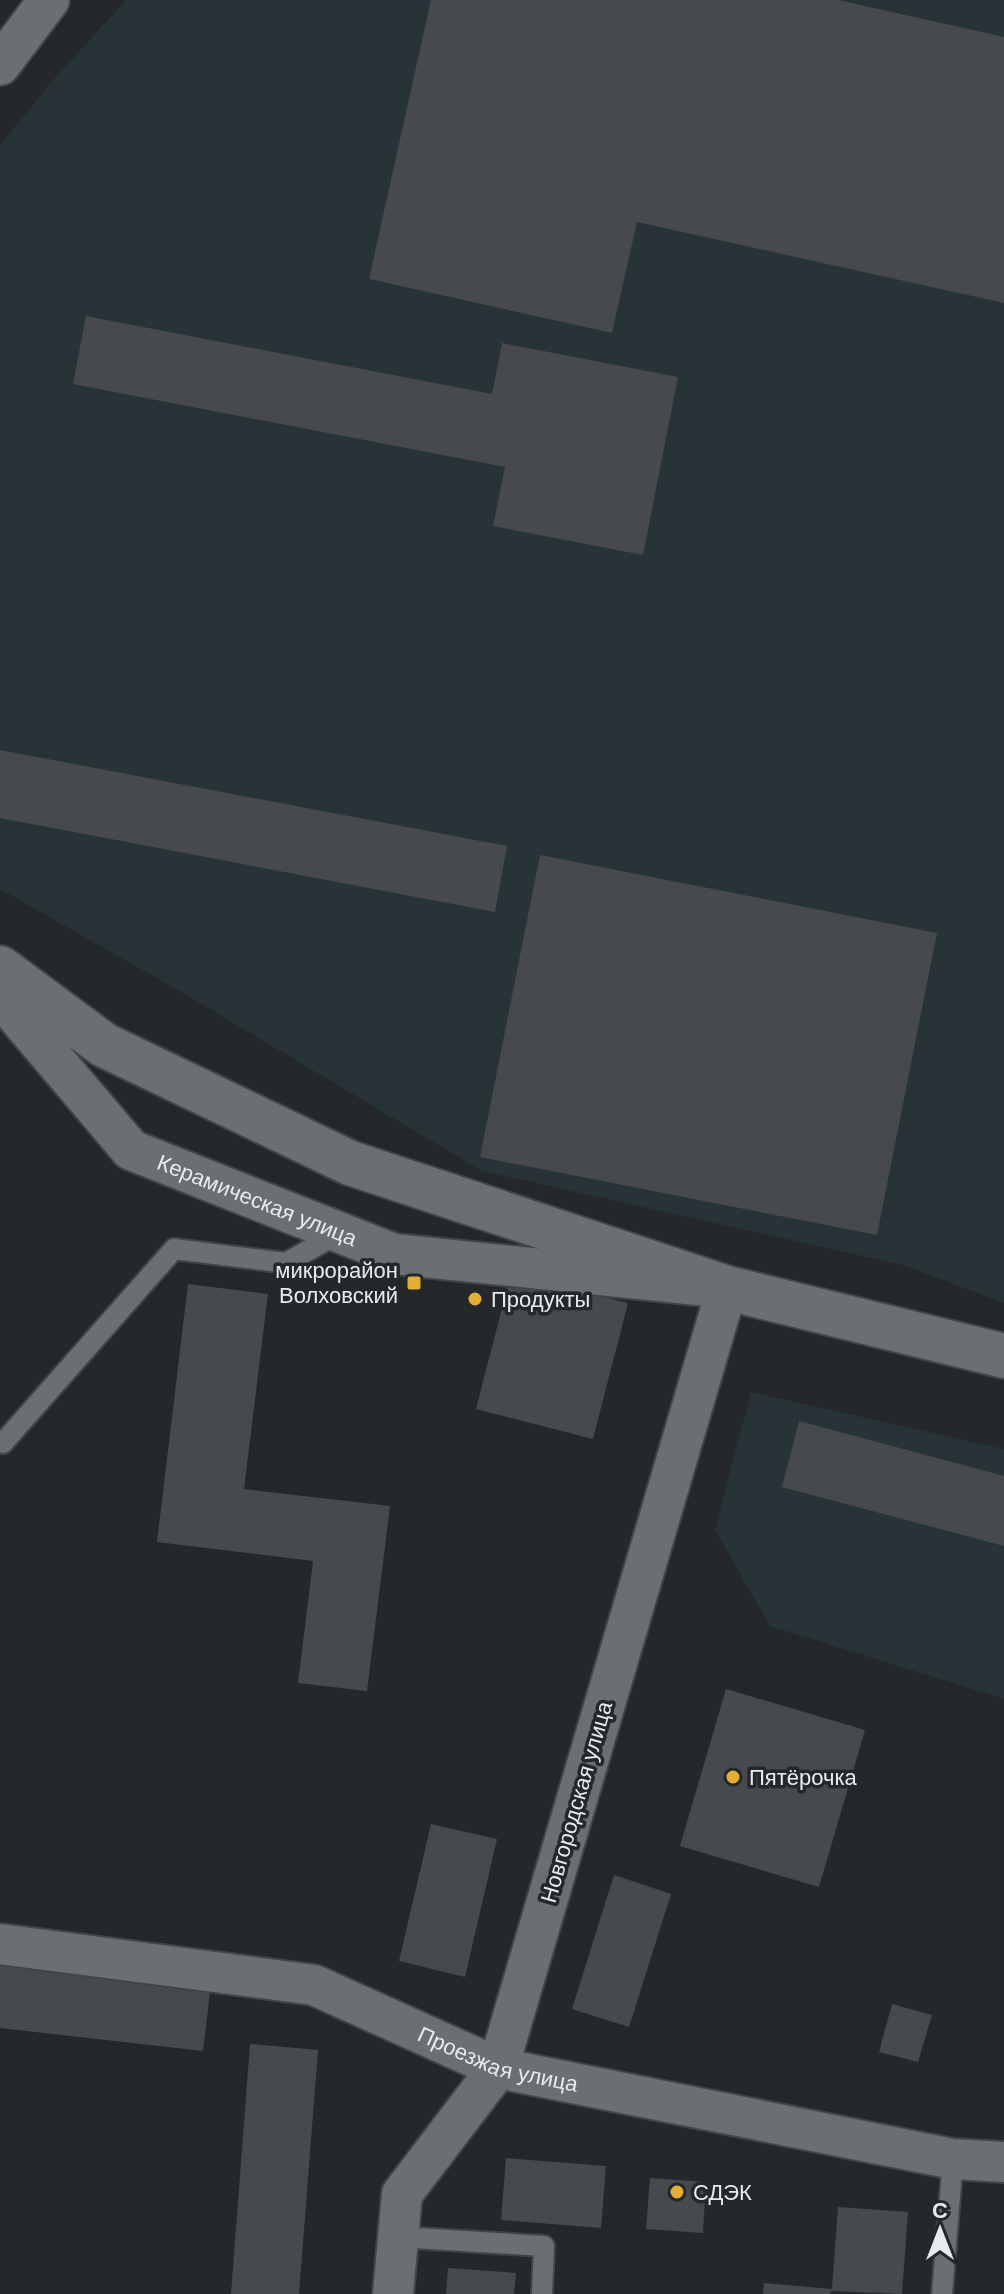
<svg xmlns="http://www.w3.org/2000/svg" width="1004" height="2294" font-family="Helvetica,sans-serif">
<rect width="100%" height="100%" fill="#24282a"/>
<path fill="#283338" d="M 126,0 L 1004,0 L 1004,1303 L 903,1265 L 482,1171 L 183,993 L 0,889 L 0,145 L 54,79 Z
M 751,1392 L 1004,1449 L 1004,1699 L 770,1626 L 715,1530 Z"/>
<path fill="#464a4d" d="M 431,0 L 838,0 L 1004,37 L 1004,303 L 637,222 L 612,333 L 369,279 Z
M 86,316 L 492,394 L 502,343 L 678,377 L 643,555 L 493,526 L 505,467 L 73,384 Z
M 0,750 L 507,846 L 495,912 L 0,818 Z
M 540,855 L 937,933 L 877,1235 L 480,1157 Z
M 511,1273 L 628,1303 L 593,1439 L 476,1409 Z
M 188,1284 L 268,1294 L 244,1489 L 390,1506 L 367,1691 L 298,1683 L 313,1561 L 157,1542 Z
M 799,1421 L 1004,1476 L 1004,1546 L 782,1487 Z
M 726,1689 L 865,1730 L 819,1887 L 680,1846 Z
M 431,1824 L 497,1839 L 465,1977 L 399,1961 Z
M 614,1875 L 671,1894 L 629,2027 L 572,2009 Z
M 0,1960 L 211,1984 L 203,2051 L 0,2028 Z
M 892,2004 L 932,2015 L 918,2062 L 879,2052 Z
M 250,2044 L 318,2050 L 299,2294 L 231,2294 Z
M 506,2158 L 606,2166 L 601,2228 L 501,2220 Z
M 650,2178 L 706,2182 L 703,2233 L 646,2229 Z
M 838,2207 L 908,2212 L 902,2294 L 831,2291 L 830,2294 L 763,2294 L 764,2283 L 832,2289 Z
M 448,2268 L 516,2273 L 514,2294 L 446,2294 Z"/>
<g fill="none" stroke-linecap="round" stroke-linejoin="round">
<defs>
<path id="lane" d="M 0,1442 L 3,1443 L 174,1249 L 286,1263 L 339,1233
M 399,2237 L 544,2246 L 542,2294
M 942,2294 L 953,2159"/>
<g id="street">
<path d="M 0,65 L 49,0"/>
<path id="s1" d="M 0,996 L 131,1150 L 394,1254 L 727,1288 L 498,2068 L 402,2194 L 393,2294"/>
<path id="s2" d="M 0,1944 L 314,1985 L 498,2068 L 953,2159 L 1004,2162"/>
</g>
<path id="secondary" d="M 0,968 L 104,1045 L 350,1163 L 727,1288 L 1004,1356"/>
</defs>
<use href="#lane" stroke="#424547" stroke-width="24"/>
<use href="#street" stroke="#424547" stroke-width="44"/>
<use href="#secondary" stroke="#424547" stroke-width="48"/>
<use href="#lane" stroke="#6a6f71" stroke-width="20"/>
<use href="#street" stroke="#6a6f71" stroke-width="40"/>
<use href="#secondary" stroke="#6a6f71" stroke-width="44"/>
</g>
<g fill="#e4ae35" stroke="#24282a" stroke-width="3">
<rect x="406" y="1275" width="16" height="16" rx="4"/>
<circle cx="475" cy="1299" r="8"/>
<circle cx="733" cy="1777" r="8"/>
<circle cx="677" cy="2192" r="8"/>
</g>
<g text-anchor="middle" stroke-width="7" stroke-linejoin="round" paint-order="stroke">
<g font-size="22" fill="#e8ebec" stroke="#24282a">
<text dy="8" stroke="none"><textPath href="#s1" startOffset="338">Керамическая улица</textPath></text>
<text transform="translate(576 1802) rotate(-74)" y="8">Новгородская улица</text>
<text dy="8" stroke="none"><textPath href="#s2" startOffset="516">Проезжая улица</textPath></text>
</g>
<g font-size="22" fill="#e8ebec" stroke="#24282a" text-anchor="start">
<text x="398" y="1278" text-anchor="end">микрорайон<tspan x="398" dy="25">Волховский</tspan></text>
<text x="491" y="1307">Продукты</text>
<text x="749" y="1785">Пятёрочка</text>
<text x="693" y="2200">СДЭК</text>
</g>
</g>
<g transform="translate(940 2230)" stroke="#24282a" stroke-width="6" paint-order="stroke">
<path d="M0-6L14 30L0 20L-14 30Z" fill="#e8ebec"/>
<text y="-12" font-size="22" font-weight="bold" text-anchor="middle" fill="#e8ebec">С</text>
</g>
</svg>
